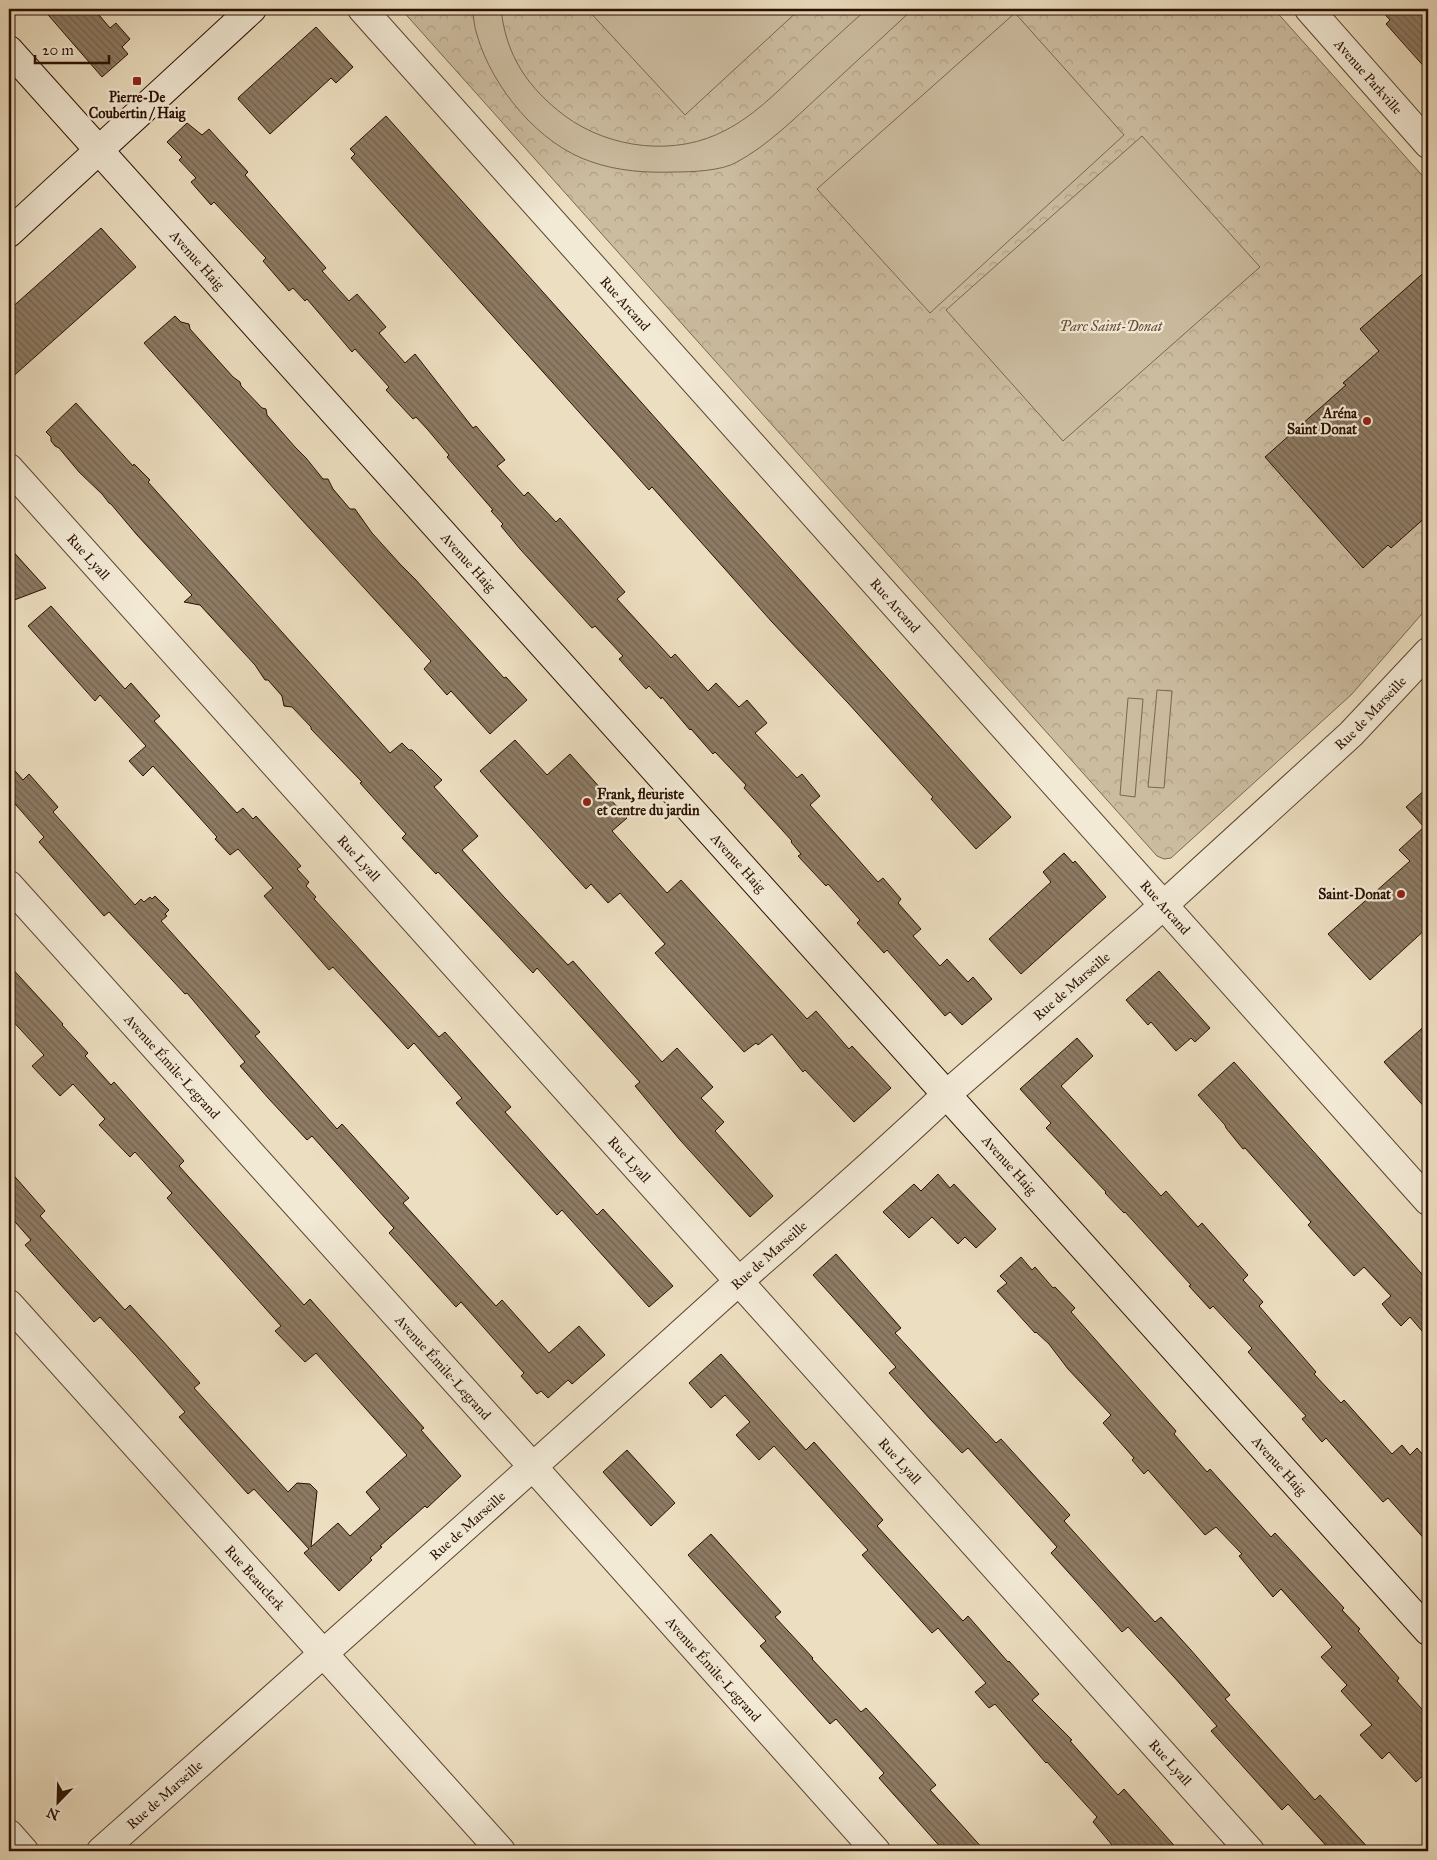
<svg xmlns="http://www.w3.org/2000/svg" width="1437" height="1860" font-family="'IM FELL Great Primer',serif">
<defs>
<pattern id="park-crowns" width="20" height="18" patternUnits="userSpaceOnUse" patternTransform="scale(1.25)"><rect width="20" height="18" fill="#cbbb9f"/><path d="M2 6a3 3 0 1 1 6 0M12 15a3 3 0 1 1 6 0" fill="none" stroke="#aea087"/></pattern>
<pattern id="building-back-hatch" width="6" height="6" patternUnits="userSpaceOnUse" patternTransform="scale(1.25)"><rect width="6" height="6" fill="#8e7b64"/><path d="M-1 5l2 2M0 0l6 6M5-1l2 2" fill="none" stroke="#746350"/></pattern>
</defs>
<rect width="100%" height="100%" fill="#ecdec0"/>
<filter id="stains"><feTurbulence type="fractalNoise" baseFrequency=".004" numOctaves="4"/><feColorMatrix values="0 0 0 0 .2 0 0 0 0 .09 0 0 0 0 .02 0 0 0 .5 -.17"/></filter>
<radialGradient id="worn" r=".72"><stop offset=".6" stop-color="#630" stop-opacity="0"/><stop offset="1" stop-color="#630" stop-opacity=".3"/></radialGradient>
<path fill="url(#park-crowns)" stroke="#7a6550" d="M 401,9 L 1274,9 L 1428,182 L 1428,607 L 1351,695 L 1171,858 L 1164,859 L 1157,856 Z"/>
<path fill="#cbbb9f" stroke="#7a6550" d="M 472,9 L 501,9 C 506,56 528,88 565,116 C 610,149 676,157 726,130 C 753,116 775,94 797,73 C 820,52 843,30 867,9 L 913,9 C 882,38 850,67 819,96 C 793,120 768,145 737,162 C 722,171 691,172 674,172 C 646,173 618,171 592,162 C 539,145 492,87 477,35 C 474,27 474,17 472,9 Z
M 587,9 L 800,9 L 685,115 Z
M 1015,13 L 1124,135 L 930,313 L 817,189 Z
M 1142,136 L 1260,267 L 1063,441 L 946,310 Z
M 1157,690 L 1172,691 L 1164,788 L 1148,787 Z
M 1128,698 L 1143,699 L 1135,797 L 1120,795 Z"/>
<path fill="url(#building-back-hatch)" stroke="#290f00" d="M 43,9 L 94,9 L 110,28 L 116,23 L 130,39 L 122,47 L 128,54 L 102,77 Z
M 1380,9 L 1428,9 L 1428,71 L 1386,24 L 1390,20 Z
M 316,27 L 353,67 L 336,83 L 331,78 L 270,134 L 238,99 L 239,97 Z
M 386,116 L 1011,817 L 976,849 L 931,799 L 933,797 L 848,703 L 772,622 L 652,487 L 649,490 L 351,158 L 355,154 L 350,149 Z
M 187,123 L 202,135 L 209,129 L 248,172 L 245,175 L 326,268 L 322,271 L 349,301 L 357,294 L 386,327 L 379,333 L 405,363 L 415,354 L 473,428 L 476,426 L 505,460 L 497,466 L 524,496 L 528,492 L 556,522 L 560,518 L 625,592 L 617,599 L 671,658 L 675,654 L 708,691 L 716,683 L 739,707 L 747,700 L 767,723 L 755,733 L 797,778 L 802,774 L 820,796 L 810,805 L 878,882 L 883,878 L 901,899 L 898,903 L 921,929 L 913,936 L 940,966 L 947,959 L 968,982 L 973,977 L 992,999 L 962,1025 L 950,1012 L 945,1016 L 887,950 L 884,953 L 857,923 L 860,920 L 828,884 L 826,886 L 798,856 L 801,854 L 791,842 L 792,841 L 744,788 L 746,785 L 715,752 L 713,754 L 691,729 L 690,730 L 662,697 L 661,699 L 649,686 L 646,689 L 619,659 L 623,656 L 595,626 L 592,628 L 520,549 L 501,526 L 503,524 L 491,511 L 493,510 L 447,457 L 449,455 L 428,430 L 416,417 L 413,419 L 386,390 L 389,387 L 355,349 L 352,352 L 307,299 L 305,301 L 293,288 L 289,291 L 263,261 L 266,258 L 214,202 L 211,205 L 191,182 L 196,178 L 179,160 L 182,157 L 167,142 Z
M 101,228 L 136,267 L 9,380 L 9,310 Z
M 1428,269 L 1428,515 L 1391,548 L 1388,545 L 1363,568 L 1265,457 L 1346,385 L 1343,383 L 1379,351 L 1360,329 Z
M 175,316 L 181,322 L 189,324 L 190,329 L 233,377 L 240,382 L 241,386 L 262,408 L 266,409 L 267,415 L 295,447 L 306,458 L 323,479 L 328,479 L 333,489 L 350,509 L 355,509 L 372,533 L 400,564 L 415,579 L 504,678 L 506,677 L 527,700 L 490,734 L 451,691 L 447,695 L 424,669 L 431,661 L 301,519 L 144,343 Z
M 76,403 L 133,466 L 134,464 L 150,480 L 148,482 L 390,753 L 402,743 L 409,750 L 412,750 L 442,780 L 434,787 L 478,836 L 462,850 L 504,897 L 568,965 L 573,961 L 662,1062 L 677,1048 L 713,1087 L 701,1098 L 724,1122 L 715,1131 L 773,1196 L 750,1217 L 680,1140 L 635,1086 L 640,1082 L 537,968 L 533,973 L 438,872 L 436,874 L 402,838 L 406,834 L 360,783 L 362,782 L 311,729 L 311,727 L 292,707 L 284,706 L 282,696 L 268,680 L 265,680 L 255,665 L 200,605 L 184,602 L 192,595 L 137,535 L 111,504 L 109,503 L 102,494 L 79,472 L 59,448 L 55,446 L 51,441 L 51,437 L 46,432 Z
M 9,547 L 46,588 L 9,602 Z
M 51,606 L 125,689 L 131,683 L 160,716 L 154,721 L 237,813 L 243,808 L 253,819 L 256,816 L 301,866 L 297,869 L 309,882 L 306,886 L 316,897 L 314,899 L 439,1037 L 445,1032 L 511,1107 L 505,1112 L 597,1215 L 603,1209 L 673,1286 L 649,1307 L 562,1210 L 557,1215 L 456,1103 L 462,1098 L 414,1043 L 408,1049 L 333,967 L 329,970 L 264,896 L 273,888 L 238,849 L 230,855 L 215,839 L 217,837 L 153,766 L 143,776 L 129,761 L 146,746 L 100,695 L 95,701 L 28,626 Z
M 515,740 L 547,775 L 570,754 L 627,818 L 612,831 L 667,893 L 681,880 L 807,1019 L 816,1011 L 849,1049 L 852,1046 L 891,1088 L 854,1122 L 805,1070 L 803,1072 L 772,1034 L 758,1045 L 756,1043 L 744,1052 L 655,953 L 665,944 L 620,893 L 608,903 L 591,884 L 586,889 L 480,771 Z
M 9,764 L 23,780 L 29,774 L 58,807 L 53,812 L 135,905 L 141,899 L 144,902 L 150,897 L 152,899 L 155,896 L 169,910 L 165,914 L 167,916 L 161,921 L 260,1032 L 255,1036 L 337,1129 L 342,1124 L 409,1198 L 403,1203 L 496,1306 L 502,1300 L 549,1353 L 579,1326 L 605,1355 L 572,1384 L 568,1380 L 548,1398 L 541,1391 L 537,1394 L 521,1376 L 524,1373 L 461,1302 L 456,1307 L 389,1233 L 394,1228 L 312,1136 L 307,1140 L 269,1099 L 240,1066 L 245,1062 L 187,993 L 185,994 L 109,912 L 104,916 L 39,842 L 44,837 L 9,797 Z
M 1428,787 L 1428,927 L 1370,980 L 1328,934 L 1410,861 L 1399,850 L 1424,827 L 1406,807 Z
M 1064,853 L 1073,863 L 1075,861 L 1106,897 L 1021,974 L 989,939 L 1051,882 L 1043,872 Z
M 9,965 L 63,1024 L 62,1025 L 88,1053 L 85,1056 L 111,1085 L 114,1082 L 184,1161 L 179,1166 L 304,1305 L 310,1299 L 424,1428 L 421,1430 L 461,1476 L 427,1508 L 425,1506 L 380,1546 L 382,1547 L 370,1558 L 372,1560 L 339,1591 L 304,1553 L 309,1549 L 254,1489 L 248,1494 L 179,1417 L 185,1412 L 136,1356 L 100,1317 L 94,1322 L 25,1245 L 31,1240 L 9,1215 L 9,1170 L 45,1211 L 40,1216 L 125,1310 L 130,1305 L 161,1339 L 200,1383 L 194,1388 L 288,1492 L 297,1483 L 310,1484 L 317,1491 L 311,1547 L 338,1523 L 350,1536 L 380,1509 L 366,1492 L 407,1455 L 316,1353 L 305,1362 L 275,1331 L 281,1326 L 167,1198 L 172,1193 L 135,1152 L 130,1157 L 99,1125 L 105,1119 L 73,1084 L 60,1096 L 32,1066 L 44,1055 L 9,1017 Z
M 1159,971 L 1210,1028 L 1195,1042 L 1191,1038 L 1176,1051 L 1151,1022 L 1148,1025 L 1126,1000 Z
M 1428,1023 L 1428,1111 L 1384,1062 Z
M 1077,1038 L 1093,1056 L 1061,1086 L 1161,1196 L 1166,1191 L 1198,1227 L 1202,1223 L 1248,1275 L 1243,1280 L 1263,1302 L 1259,1306 L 1316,1372 L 1314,1374 L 1341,1403 L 1344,1400 L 1392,1454 L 1402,1445 L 1410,1455 L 1417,1448 L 1428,1461 L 1428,1543 L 1388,1498 L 1383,1502 L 1326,1438 L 1322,1442 L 1302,1419 L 1306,1416 L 1248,1352 L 1252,1348 L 1213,1306 L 1210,1309 L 1189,1286 L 1191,1285 L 1125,1212 L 1124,1213 L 1105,1193 L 1106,1192 L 1046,1128 L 1051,1123 L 1020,1089 Z
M 1234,1062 L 1428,1281 L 1428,1338 L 1410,1317 L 1401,1326 L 1390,1314 L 1382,1304 L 1391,1296 L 1364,1267 L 1354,1276 L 1308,1225 L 1311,1222 L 1245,1148 L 1243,1149 L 1226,1128 L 1225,1125 L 1198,1095 Z
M 938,1174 L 950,1188 L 954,1184 L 996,1229 L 976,1248 L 965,1237 L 958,1244 L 932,1217 L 909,1238 L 883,1212 L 914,1184 L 921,1191 Z
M 836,1254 L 901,1328 L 895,1333 L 996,1443 L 1001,1439 L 1070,1515 L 1064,1521 L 1155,1622 L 1161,1617 L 1190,1649 L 1230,1695 L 1225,1699 L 1315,1800 L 1320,1795 L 1371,1851 L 1331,1851 L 1288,1804 L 1282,1810 L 1211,1731 L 1217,1726 L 1174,1677 L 1128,1627 L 1122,1632 L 1051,1553 L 1057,1547 L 968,1448 L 962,1453 L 930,1419 L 889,1373 L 896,1367 L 813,1275 Z
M 1021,1257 L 1032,1270 L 1035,1267 L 1053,1288 L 1055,1287 L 1075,1308 L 1071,1312 L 1176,1431 L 1174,1434 L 1207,1472 L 1210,1469 L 1271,1537 L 1275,1533 L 1344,1608 L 1342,1610 L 1360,1629 L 1358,1631 L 1399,1678 L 1397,1681 L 1428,1716 L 1428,1771 L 1416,1782 L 1389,1752 L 1382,1759 L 1360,1735 L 1372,1725 L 1341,1691 L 1347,1685 L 1321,1657 L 1332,1647 L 1328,1642 L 1281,1589 L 1273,1597 L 1239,1556 L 1242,1554 L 1216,1527 L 1205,1535 L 1148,1470 L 1144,1474 L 1132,1460 L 1134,1458 L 1103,1423 L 1111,1415 L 1068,1369 L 1049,1344 L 1036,1332 L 1035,1333 L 997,1291 L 1007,1283 L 1000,1276 Z
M 721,1354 L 806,1450 L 814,1442 L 883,1520 L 877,1526 L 963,1621 L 968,1616 L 1008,1662 L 1009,1661 L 1039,1694 L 1032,1700 L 1072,1740 L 1070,1741 L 1118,1795 L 1124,1789 L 1179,1851 L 1117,1851 L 1093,1822 L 1097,1817 L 1047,1762 L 1046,1763 L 995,1704 L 989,1708 L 975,1692 L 986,1683 L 938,1628 L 932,1633 L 862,1555 L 868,1550 L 774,1446 L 759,1460 L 736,1435 L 750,1422 L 725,1395 L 711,1408 L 689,1383 Z
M 627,1450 L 675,1503 L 651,1526 L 603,1472 Z
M 711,1534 L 781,1612 L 775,1617 L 813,1658 L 812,1659 L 861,1712 L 866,1708 L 936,1785 L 930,1790 L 985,1851 L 944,1851 L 879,1778 L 884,1773 L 836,1719 L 830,1724 L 760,1646 L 766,1641 L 688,1555 Z"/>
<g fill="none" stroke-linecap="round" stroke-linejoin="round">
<defs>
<g id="street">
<path id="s1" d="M 362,9 L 1428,1201"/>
<path id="s2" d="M 1309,9 L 1428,144"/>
<path id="s3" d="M 9,468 L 1250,1851"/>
<path id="s4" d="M 9,885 L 534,1468 L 876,1851"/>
<path id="s5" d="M 9,1304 L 501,1851"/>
<path d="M 9,1834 L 24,1851"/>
<path id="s6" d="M 101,1851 C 307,1668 514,1485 718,1300 C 795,1231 873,1165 947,1094 L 1145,922 L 1351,734 L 1428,652"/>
</g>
<g id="secondary">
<path id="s7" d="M 9,50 L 1428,1631"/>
<path d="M 9,233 L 252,9"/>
</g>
</defs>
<use href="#street" stroke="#5a4330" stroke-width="30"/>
<use href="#secondary" stroke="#290f00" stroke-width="30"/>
<use href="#street" stroke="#f3ead6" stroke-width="28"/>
<use href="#secondary" stroke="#f3ead6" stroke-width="28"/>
</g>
<g fill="#8f2418" stroke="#f3ead6" stroke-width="2">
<rect x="132" y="76" width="10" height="10" rx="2.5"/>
<circle cx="1367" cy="421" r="5"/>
<circle cx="587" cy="802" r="5"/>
<circle cx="1401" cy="894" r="5"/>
</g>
<g text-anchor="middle" stroke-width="4.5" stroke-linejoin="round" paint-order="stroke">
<g font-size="14" fill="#290f00" stroke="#f3ead6">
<text dy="5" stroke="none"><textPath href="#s2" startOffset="90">Avenue Parkville</textPath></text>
<text dy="5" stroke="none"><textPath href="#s7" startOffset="282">Avenue Haig</textPath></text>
<text dy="5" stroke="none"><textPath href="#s1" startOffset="395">Rue Arcand</textPath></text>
<text dy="5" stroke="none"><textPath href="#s3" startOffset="119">Rue Lyall</textPath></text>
<text dy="5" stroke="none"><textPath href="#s7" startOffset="688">Avenue Haig</textPath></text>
<text dy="5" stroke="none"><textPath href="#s1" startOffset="800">Rue Arcand</textPath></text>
<text dy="5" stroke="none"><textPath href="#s6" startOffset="1705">Rue de Marseille</textPath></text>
<text dy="5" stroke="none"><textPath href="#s3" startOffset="524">Rue Lyall</textPath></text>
<text dy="5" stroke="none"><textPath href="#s7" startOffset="1092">Avenue Haig</textPath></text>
<text dy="5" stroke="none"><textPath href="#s1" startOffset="1205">Rue Arcand</textPath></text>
<text dy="5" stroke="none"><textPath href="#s6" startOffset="1300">Rue de Marseille</textPath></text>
<text dy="5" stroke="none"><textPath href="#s4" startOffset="244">Avenue Émile-Legrand</textPath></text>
<text dy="5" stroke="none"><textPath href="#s3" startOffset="929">Rue Lyall</textPath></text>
<text dy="5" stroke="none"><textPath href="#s7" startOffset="1498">Avenue Haig</textPath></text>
<text dy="5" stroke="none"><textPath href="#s6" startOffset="895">Rue de Marseille</textPath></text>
<text dy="5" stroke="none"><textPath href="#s4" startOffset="649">Avenue Émile-Legrand</textPath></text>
<text dy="5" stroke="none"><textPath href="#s3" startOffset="1334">Rue Lyall</textPath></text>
<text dy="5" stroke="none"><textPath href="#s7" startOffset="1902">Avenue Haig</textPath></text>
<text dy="5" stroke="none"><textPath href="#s6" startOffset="490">Rue de Marseille</textPath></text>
<text dy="5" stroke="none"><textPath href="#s5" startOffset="368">Rue Beauclerk</textPath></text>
<text dy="5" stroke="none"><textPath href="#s4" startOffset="1054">Avenue Émile-Legrand</textPath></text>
<text dy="5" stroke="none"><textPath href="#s3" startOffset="1739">Rue Lyall</textPath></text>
<text dy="5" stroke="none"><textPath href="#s6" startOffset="85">Rue de Marseille</textPath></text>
</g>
<g font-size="14" font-weight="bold" fill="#290f00" stroke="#f3ead6" text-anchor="end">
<text x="137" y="102" text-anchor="middle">Pierre-De<tspan x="137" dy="16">Coubertin / Haig</tspan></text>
<text x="1357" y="418">Aréna<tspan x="1357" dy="16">Saint Donat</tspan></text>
<text x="597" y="799" text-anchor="start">Frank, fleuriste<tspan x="597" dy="16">et centre du jardin</tspan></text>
<text x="1391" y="899">Saint-Donat</text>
</g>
<g font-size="14" font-style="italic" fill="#624b38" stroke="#f3ead6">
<text x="1111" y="331">Parc Saint-Donat</text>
</g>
</g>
<rect width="1437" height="1860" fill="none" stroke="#ecdec0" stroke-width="30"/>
<rect x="10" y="10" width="1417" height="1840" fill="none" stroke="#290f00" stroke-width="2.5"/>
<rect x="15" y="15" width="1407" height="1830" fill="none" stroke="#290f00"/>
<g transform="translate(58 1802) rotate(203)" stroke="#f3ead6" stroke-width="4" paint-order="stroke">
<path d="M0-4L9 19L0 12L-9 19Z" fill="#290f00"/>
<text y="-8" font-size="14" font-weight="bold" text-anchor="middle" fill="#290f00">N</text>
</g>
<path d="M35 55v8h74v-8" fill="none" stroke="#290f00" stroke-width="2.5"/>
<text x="42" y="55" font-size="15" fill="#290f00" stroke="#f3ead6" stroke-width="4" paint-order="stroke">20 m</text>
<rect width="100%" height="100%" filter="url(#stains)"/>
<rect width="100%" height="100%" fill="url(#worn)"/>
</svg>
